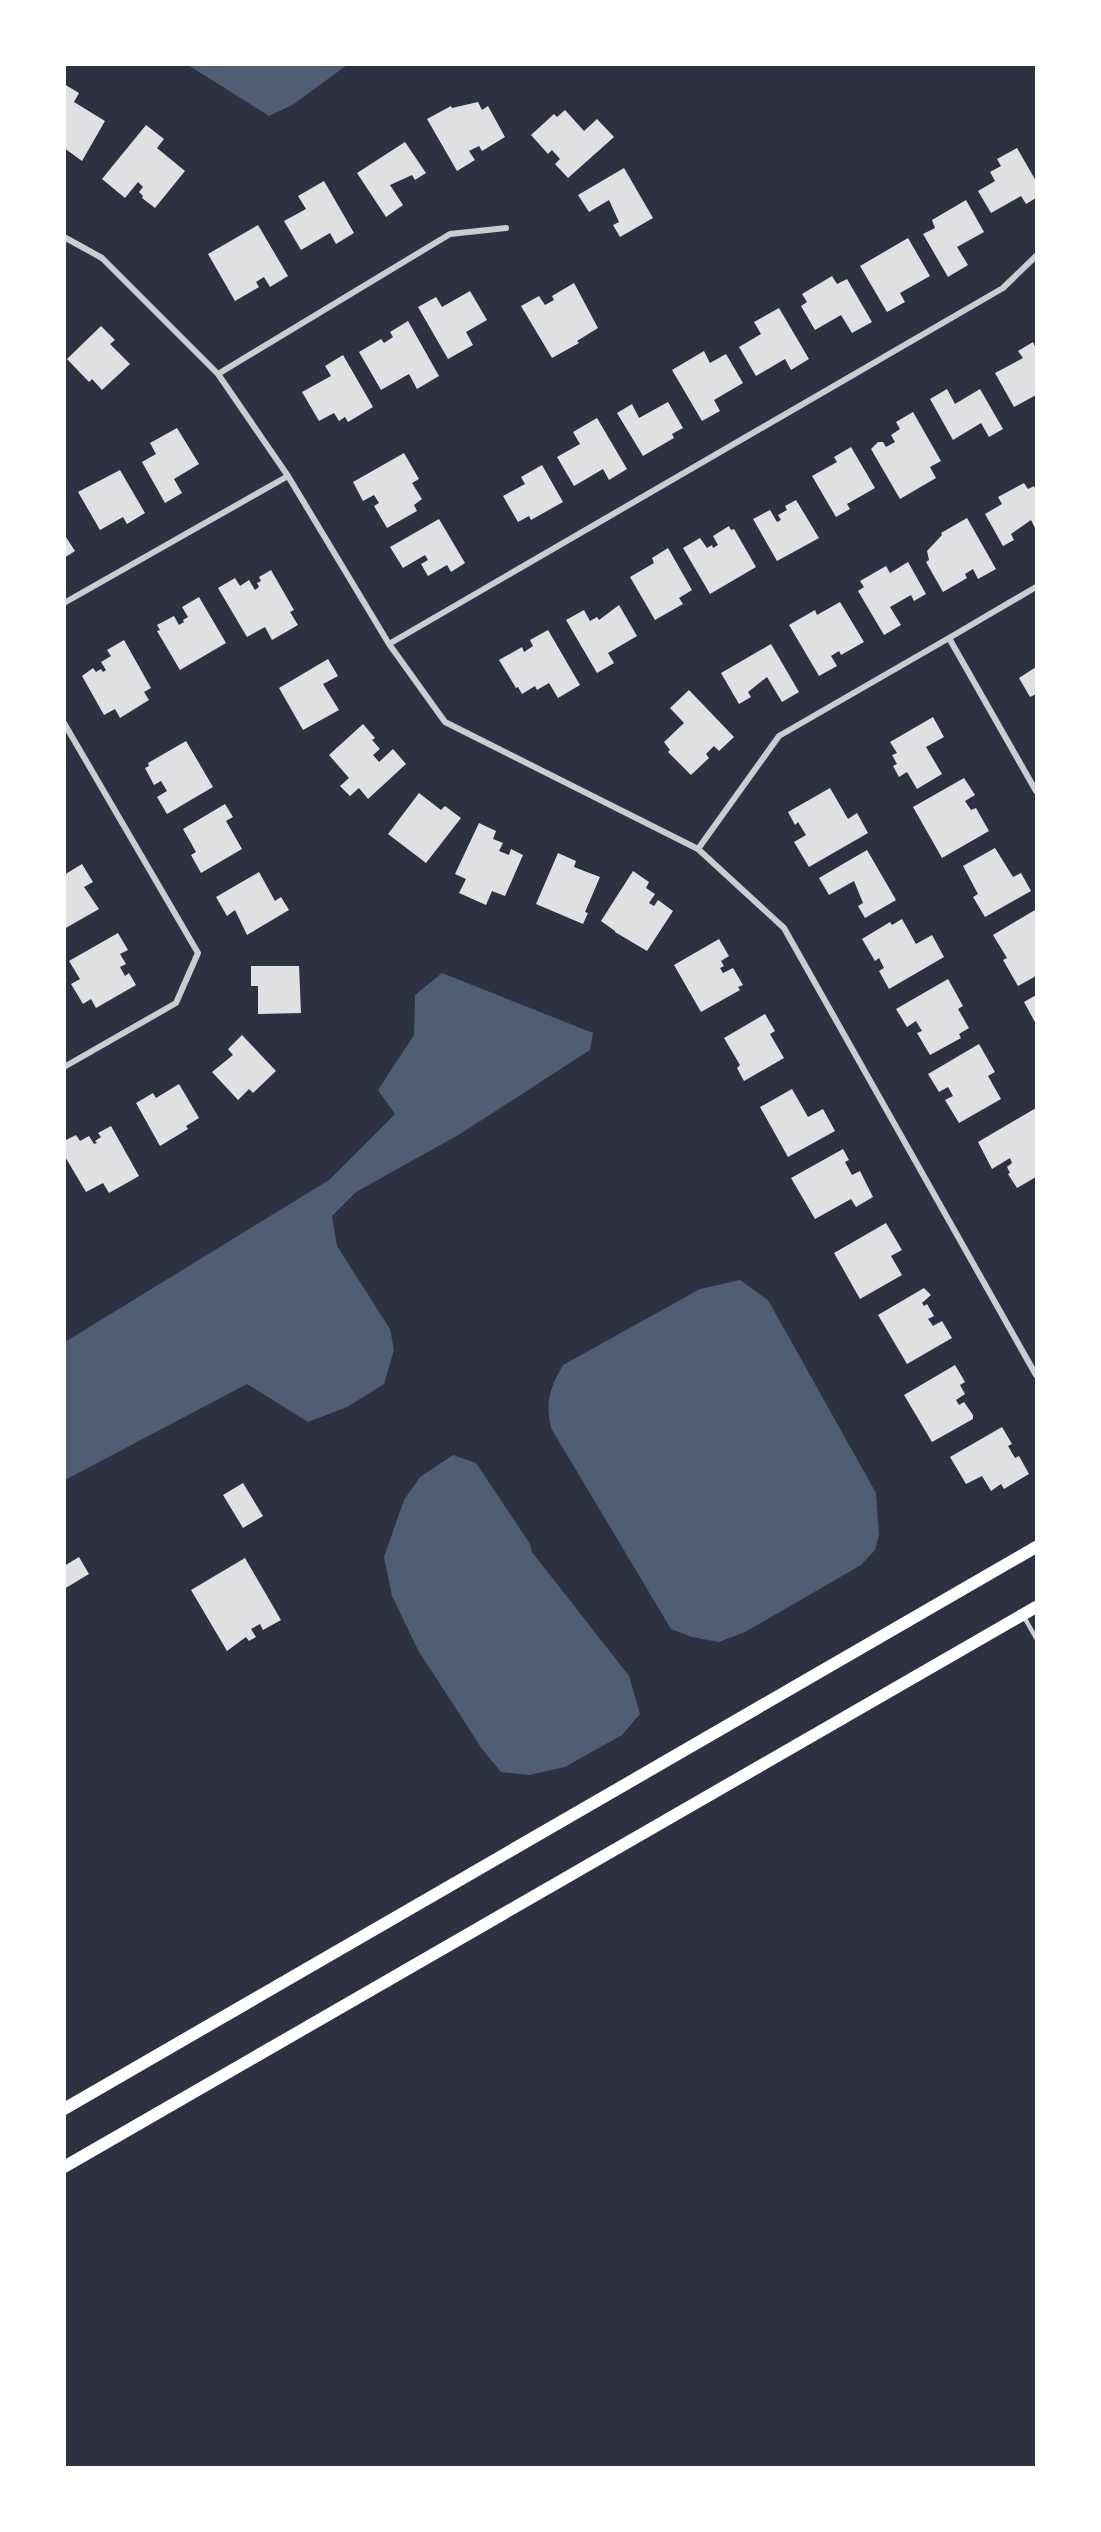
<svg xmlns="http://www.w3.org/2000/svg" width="1101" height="2532" font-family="'Asap Condensed',sans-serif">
<rect width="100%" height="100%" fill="#2d3142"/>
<path fill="#4f5d75" d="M 188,65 L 347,65 L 294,104 L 269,116 Z
M 442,973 L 593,1033 L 590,1050 L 460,1134 L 356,1192 L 332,1216 L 337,1246 L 390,1329 L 394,1350 L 384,1384 L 347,1407 L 308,1422 L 247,1384 L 65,1480 L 65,1342 L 329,1180 L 395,1114 L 378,1090 L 414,1035 L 415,995 Z
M 740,1280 L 768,1300 L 876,1493 L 879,1535 L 875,1550 L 861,1565 L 745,1632 L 719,1642 L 692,1637 L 671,1629 L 551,1428 C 545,1401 550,1388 563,1365 L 700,1289 Z
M 453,1455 L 476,1463 L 530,1544 L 532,1552 L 629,1676 L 640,1714 L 622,1735 L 565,1767 L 529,1775 L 501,1772 L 482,1749 L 418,1650 L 392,1596 L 384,1557 L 404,1500 L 420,1477 Z"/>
<path fill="#e0e0e3" d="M 64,84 L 79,93 L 74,102 L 105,121 L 82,161 L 64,148 Z
M 478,102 L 482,110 L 488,106 L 505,137 L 482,151 L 479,146 L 469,151 L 475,160 L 457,171 L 427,119 L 451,106 L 452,108 Z
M 565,110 L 584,131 L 597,119 L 614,137 L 568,178 L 555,164 L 560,159 L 552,150 L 548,154 L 531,135 L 554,114 L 557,117 Z
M 146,125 L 164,139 L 157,148 L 185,171 L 155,208 L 142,198 L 143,196 L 139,192 L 143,187 L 138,182 L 125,198 L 102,179 Z
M 405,142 L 426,173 L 415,180 L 412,175 L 390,185 L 403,205 L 386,217 L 357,173 Z
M 1017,148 L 1036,181 L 1036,198 L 1026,204 L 1021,196 L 991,213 L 978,191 L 995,181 L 990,172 L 1001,166 L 997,159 Z
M 624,168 L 653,218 L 620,237 L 613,225 L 619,222 L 609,200 L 589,212 L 578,195 Z
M 324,181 L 354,233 L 336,244 L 330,233 L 301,250 L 284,221 L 306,209 L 298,196 Z
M 966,200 L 984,232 L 957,247 L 968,265 L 948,277 L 923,234 L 935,228 L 932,220 Z
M 258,225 L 288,276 L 270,287 L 264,277 L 256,282 L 259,287 L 235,301 L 208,254 Z
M 908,238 L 930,276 L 900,293 L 905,302 L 887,312 L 860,266 Z
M 832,276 L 837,284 L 847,279 L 872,322 L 852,333 L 841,315 L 815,330 L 801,306 L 807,302 L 802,294 Z
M 574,283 L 598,328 L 577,341 L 579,343 L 552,358 L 521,306 L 539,296 L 545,305 L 554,300 L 552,296 Z
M 470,291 L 487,320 L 466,332 L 473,345 L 448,359 L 418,307 L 436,297 L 442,307 Z
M 779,308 L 809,359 L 791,370 L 785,359 L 756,376 L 739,347 L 761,334 L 754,322 Z
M 408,321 L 439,376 L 417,389 L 409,374 L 381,390 L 359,352 L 381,339 L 384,343 L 393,337 L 390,332 Z
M 101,326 L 115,340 L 110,344 L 130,364 L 102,390 L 92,379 L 89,382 L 67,359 Z
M 1033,342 L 1036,348 L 1036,395 L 1014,407 L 995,373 L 1023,358 L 1018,351 Z
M 704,351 L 710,363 L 726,354 L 743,383 L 714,400 L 720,411 L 702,421 L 672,370 Z
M 343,355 L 373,407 L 348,422 L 345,417 L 339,421 L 334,413 L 319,421 L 302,392 L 331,376 L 325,366 Z
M 947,389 L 955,404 L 980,389 L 1003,429 L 989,437 L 981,423 L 953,440 L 930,399 Z
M 668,402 L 683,428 L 672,434 L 674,438 L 643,456 L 617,413 L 632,404 L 639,418 Z
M 913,412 L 941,461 L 930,467 L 936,478 L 900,499 L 871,449 L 878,442 L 883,442 L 886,447 L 895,442 L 891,435 L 900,429 L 896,422 Z
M 597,418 L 627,469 L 609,480 L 603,469 L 574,486 L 557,457 L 580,444 L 573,432 Z
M 177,428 L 199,464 L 174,479 L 182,493 L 165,503 L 142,462 L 156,454 L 150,443 Z
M 851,447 L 875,488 L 847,504 L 850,509 L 836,517 L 812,476 L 837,462 L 834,457 Z
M 404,453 L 419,479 L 412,483 L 422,499 L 414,505 L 417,511 L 387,528 L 374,506 L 379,503 L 374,495 L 363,501 L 353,482 Z
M 542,465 L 563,502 L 531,520 L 529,516 L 518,522 L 503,496 L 525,484 L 521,477 Z
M 120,470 L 145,513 L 127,524 L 123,517 L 100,530 L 78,492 Z
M 1024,483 L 1028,489 L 1034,486 L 1036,491 L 1036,530 L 1031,520 L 1011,534 L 1014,540 L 1003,546 L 985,514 L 1002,504 L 998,497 Z
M 796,500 L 819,538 L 777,561 L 753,519 L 770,510 L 777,522 L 781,520 L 778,515 L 787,510 L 785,506 Z
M 967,518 L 996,569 L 978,579 L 973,569 L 965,574 L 967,578 L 943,592 L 926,562 L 929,560 L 927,551 L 942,535 L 941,533 Z
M 439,519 L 465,563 L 451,572 L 447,565 L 428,576 L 421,564 L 428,560 L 425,555 L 403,568 L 390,547 Z
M 729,526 L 731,530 L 734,529 L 756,567 L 710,594 L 683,548 L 700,538 L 707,548 L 712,545 L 713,548 L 718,545 L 713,536 Z
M 64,534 L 75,551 L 64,558 Z
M 668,548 L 692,590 L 679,598 L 683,604 L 655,620 L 630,577 L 654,563 L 652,558 Z
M 908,562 L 926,594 L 914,601 L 911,595 L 890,607 L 901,625 L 884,635 L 858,591 L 864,587 L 860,581 L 886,566 L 890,573 Z
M 271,570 L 294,610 L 290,612 L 298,625 L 272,640 L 265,627 L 247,637 L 218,588 L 235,578 L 240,586 L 249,580 L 255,590 L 259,587 L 257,583 L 261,581 L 259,577 Z
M 199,597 L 226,643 L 180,670 L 157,631 L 160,630 L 157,625 L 174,616 L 179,625 L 184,622 L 183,620 L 188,617 L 182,607 Z
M 840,602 L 864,642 L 841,655 L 839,651 L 831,656 L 837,666 L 819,676 L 789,625 L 815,610 L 817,615 Z
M 619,605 L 637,636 L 608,653 L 614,663 L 597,673 L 566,620 L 584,610 L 590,621 L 597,617 L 599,620 Z
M 548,630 L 580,685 L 558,698 L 549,683 L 537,690 L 535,686 L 522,694 L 518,687 L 516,688 L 499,660 L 522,647 L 524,652 L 533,646 L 530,640 Z
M 124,640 L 151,688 L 144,692 L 149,700 L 120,718 L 115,709 L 104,715 L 82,676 L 93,668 L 96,672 L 101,669 L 103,672 L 106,670 L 101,662 L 111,656 L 107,650 Z
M 771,644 L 799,692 L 782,702 L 767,677 L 748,692 L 751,697 L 739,704 L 721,673 Z
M 328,659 L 338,676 L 323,684 L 339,710 L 303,730 L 279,688 Z
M 1036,667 L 1036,694 L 1030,697 L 1019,678 Z
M 689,690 L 734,737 L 719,751 L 714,746 L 706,754 L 709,758 L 691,775 L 668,752 L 670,750 L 664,742 L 684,723 L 670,708 Z
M 933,717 L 944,737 L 926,747 L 942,774 L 917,789 L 907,772 L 899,777 L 893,766 L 897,764 L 892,755 L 897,753 L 890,742 Z
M 363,724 L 375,738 L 372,740 L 380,749 L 373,755 L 379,762 L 393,749 L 406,764 L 368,799 L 359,788 L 350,796 L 340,786 L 349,778 L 329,755 Z
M 186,741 L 213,787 L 167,814 L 157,797 L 167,791 L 161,781 L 154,785 L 145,768 L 149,766 L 148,763 Z
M 964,778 L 975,795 L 965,801 L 971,810 L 976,808 L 989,831 L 942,858 L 913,807 Z
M 830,788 L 848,819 L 857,813 L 868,833 L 809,867 L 794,842 L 806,835 L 798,822 L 795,825 L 788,812 Z
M 419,793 L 441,810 L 445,806 L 461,818 L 426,863 L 388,834 Z
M 225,804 L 233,817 L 226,821 L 242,849 L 201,873 L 191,855 L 196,852 L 183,829 Z
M 479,823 L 496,831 L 493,839 L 503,843 L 499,851 L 509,855 L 511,849 L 523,855 L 505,896 L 492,891 L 486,905 L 459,893 L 466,879 L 455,874 Z
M 995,848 L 1013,877 L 1021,873 L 1031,891 L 985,917 L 973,897 L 978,894 L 963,866 Z
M 867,850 L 896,900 L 865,918 L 858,906 L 863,903 L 854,881 L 829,895 L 819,878 Z
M 558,853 L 576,861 L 574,867 L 600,877 L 585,912 L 588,913 L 583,924 L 536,904 Z
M 82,864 L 93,882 L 84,887 L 99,909 L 64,929 L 64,875 Z
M 633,871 L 649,882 L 646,888 L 655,894 L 649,903 L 654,906 L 658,900 L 673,911 L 647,951 L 615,932 L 615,931 L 601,921 Z
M 259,872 L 275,901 L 281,897 L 289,910 L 247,935 L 235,910 L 227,916 L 216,897 Z
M 1035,910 L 1036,976 L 1018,986 L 1003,960 L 1007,958 L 993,935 Z
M 902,919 L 916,944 L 932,935 L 944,957 L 889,989 L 879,971 L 884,968 L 879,958 L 875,961 L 862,939 L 890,922 L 892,925 Z
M 118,933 L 128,950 L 120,954 L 126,964 L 120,967 L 125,976 L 129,973 L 136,985 L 96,1008 L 91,999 L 83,1004 L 71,984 L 80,979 L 69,961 Z
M 719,939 L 729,956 L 721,961 L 724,966 L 720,968 L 723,973 L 733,968 L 743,985 L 738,987 L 740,990 L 701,1012 L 674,965 Z
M 251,966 L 299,966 L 301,1013 L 258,1014 L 258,986 L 251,986 Z
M 948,979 L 963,1006 L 958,1009 L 969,1028 L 959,1034 L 961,1038 L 930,1055 L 917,1033 L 922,1031 L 916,1021 L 907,1027 L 896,1009 Z
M 1036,995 L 1036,1024 L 1024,1002 Z
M 765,1014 L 775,1031 L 770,1034 L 784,1058 L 744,1081 L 737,1068 L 740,1065 L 724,1038 Z
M 242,1035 L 276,1071 L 253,1093 L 249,1089 L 238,1100 L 212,1072 L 233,1055 L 228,1049 Z
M 979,1044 L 995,1072 L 988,1076 L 1001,1099 L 959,1123 L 945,1100 L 953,1096 L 948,1087 L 939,1092 L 928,1074 Z
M 179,1084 L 199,1118 L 186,1126 L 188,1129 L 160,1146 L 136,1103 L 153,1093 L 156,1098 Z
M 792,1089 L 808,1117 L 823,1109 L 835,1131 L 788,1157 L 760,1107 Z
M 1036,1108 L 1036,1177 L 1017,1188 L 1008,1174 L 1010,1173 L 1007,1167 L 1012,1163 L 1010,1158 L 992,1169 L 978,1142 Z
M 111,1126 L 139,1176 L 109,1193 L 103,1183 L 86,1192 L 64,1155 L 64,1141 L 76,1135 L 80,1141 L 89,1136 L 94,1144 L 97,1143 L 95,1141 L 101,1137 L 98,1133 Z
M 843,1149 L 849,1160 L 845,1162 L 852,1175 L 860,1171 L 873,1197 L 856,1207 L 851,1199 L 815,1219 L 791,1178 Z
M 886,1223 L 902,1250 L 891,1256 L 902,1275 L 860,1299 L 834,1253 Z
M 924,1288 L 931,1295 L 922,1303 L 924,1306 L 927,1304 L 934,1316 L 928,1319 L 933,1326 L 942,1321 L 952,1338 L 907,1364 L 878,1315 Z
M 955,1365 L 965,1382 L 960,1385 L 965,1394 L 956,1400 L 959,1405 L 964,1402 L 973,1415 L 973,1419 L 932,1442 L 904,1395 Z
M 1002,1427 L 1012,1444 L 1008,1446 L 1015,1458 L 1019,1456 L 1029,1474 L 1004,1489 L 1001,1484 L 991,1491 L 982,1476 L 966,1484 L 950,1457 Z
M 243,1483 L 263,1516 L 243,1528 L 223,1495 Z
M 79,1557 L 89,1574 L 64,1589 L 64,1566 Z
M 245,1558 L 281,1620 L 263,1630 L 260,1624 L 251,1629 L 256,1637 L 249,1641 L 246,1637 L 227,1651 L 191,1590 Z"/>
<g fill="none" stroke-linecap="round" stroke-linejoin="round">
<path stroke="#caccd0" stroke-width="4.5" d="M 1024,1617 L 1036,1638"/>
<path stroke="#caccd0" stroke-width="6" d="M 64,237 L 102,258 L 218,374 L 288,476 L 389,644 L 445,722 L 698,849 L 784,928 L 1036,1375
M 218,374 L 450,234 L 506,228
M 1036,587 L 949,638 L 1036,791
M 64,603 L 288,476
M 389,644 L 1003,288 L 1036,256
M 64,723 L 198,953 L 176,1003 L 64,1067
M 698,849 L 779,736 L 949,638"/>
<path stroke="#fff" stroke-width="12" d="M 64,2109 L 1036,1547
M 64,2167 L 1036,1607"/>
</g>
<rect width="1101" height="2532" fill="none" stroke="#ffffff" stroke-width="132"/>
</svg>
